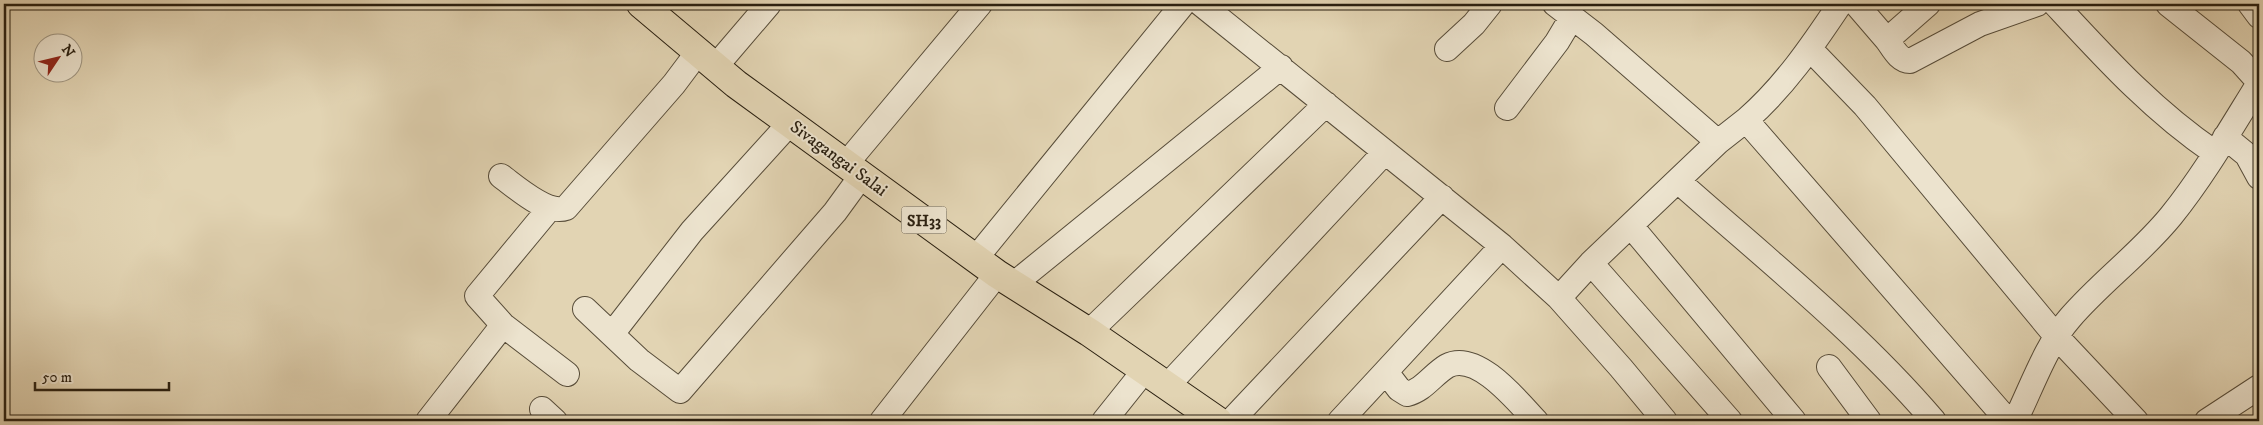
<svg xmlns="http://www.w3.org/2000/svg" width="2263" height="425" font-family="'IM FELL DW Pica',serif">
<rect width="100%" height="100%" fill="#e2d4b3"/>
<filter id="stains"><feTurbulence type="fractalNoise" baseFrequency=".004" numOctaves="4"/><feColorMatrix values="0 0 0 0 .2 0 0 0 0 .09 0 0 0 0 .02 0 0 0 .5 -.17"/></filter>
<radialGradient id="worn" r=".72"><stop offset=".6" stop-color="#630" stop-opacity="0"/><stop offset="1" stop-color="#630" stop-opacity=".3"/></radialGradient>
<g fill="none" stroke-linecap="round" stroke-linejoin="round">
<defs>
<path id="minor" d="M 1201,4 L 1502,246 L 1559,298 L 1621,368 L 1665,421
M 1555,4 L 1594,34 L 1718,142 L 1746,120 L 2008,421
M 1856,4 L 1887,40 L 1928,4
M 2055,4 C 2105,58 2153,111 2215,153
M 2168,4 L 2241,62 L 2259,82
M 2250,4 L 2259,16
M 1887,40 C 1893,48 1899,61 1910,61 L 1980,24 L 2037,4
M 1447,49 L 1474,24 L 1490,4
M 1810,49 L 1865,106 L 2056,336 L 2136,421
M 716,66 L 769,4
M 1507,108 L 1557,42 L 1572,17
M 1746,120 C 1784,87 1812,46 1840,4
M 2225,137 L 2247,155 L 2259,177
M 846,164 L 980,4
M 501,176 C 516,187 547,215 566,208 L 674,84 L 698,52
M 1678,181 C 1766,259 1858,332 1934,421
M 1631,226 L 1794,421
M 976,258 L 1183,4
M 1591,263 L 1730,421
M 1014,284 L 1281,67
M 1559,298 L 1591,263 L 1718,142
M 585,309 L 639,360 L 680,391 L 835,212 L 862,175
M 503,325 L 567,374
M 1089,332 L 1326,104
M 612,334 L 692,231 L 790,123
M 1829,367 L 1869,421
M 1386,372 L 1399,389 L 1407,394 C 1424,390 1432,375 1447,366 C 1477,350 1518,402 1536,421
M 1168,385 L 1385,152
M 542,409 L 555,421
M 428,421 L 503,325 L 477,296 L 549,209
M 882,421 L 997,274
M 1104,421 L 1144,371
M 1231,421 L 1442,197
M 1340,421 L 1502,246
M 2015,421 C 2031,389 2046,345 2070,318 C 2101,282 2141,253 2171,216 C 2204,175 2231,128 2259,83
M 2207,421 L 2259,387"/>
<path id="major" d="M 641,4 L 736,84 L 997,274 L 1089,332 L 1218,421"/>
</defs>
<use href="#minor" stroke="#574c39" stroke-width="26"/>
<use href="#major" stroke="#291f10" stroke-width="30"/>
<use href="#minor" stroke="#ece3ce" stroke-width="24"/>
<use href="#major" stroke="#e2d4b3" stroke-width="28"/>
</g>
<g text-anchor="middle" stroke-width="4" stroke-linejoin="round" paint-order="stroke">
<rect fill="#ece3ce" stroke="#645a49" stroke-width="1" x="901.5" y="206.5" width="45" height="27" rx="4"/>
<g font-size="16" font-weight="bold" fill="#291f10">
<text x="924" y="226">SH33</text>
</g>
<g font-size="18" fill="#291f10" stroke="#ece3ce">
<text transform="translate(839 158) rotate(36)" y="6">Sivagangai Salai</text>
</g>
</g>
<rect width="2263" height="425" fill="none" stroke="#e2d4b3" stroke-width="20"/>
<rect x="5" y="5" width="2253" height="415" fill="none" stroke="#291f10" stroke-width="2.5"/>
<rect x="10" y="10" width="2243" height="405" fill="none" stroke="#291f10"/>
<g transform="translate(58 58) rotate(55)"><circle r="24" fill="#ece3ce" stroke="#9e9582"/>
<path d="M0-4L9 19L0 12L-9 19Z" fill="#8f2418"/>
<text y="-8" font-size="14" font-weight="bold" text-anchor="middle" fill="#291f10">N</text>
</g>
<path d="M35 382v8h134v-8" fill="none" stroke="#291f10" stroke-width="2.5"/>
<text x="42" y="382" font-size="15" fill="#291f10" stroke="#ece3ce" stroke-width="4" paint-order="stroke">50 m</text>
<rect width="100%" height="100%" filter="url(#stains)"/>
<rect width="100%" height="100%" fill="url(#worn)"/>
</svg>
